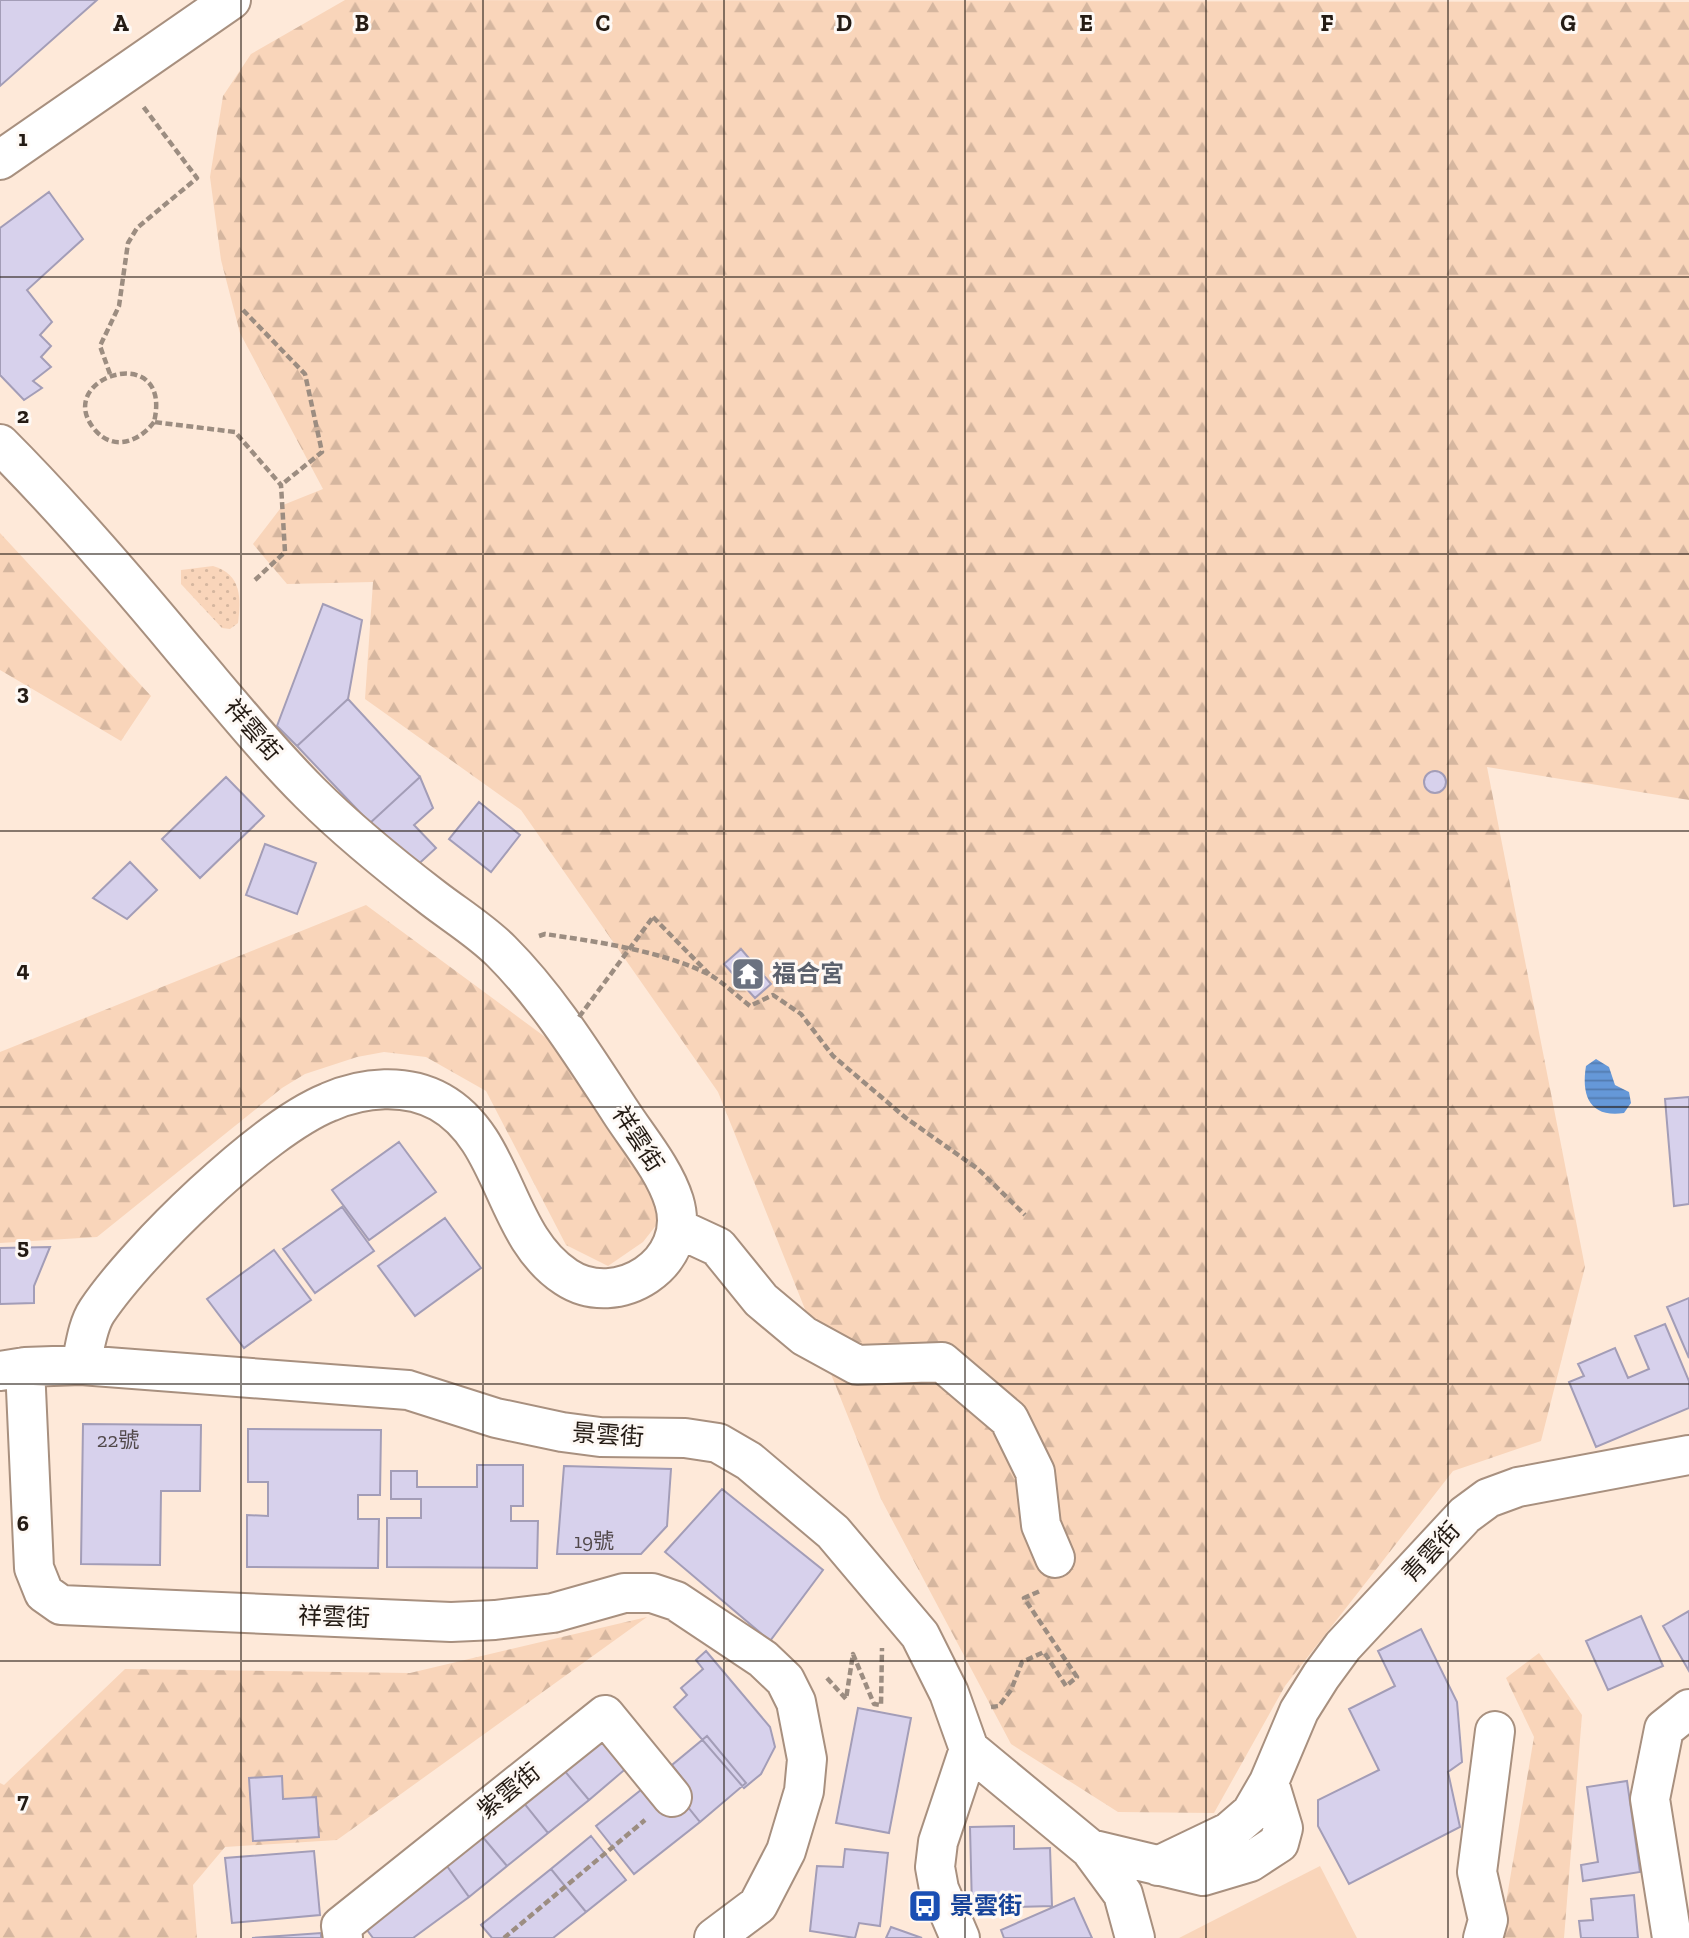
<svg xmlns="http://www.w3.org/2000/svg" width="1689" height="1938" font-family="'Zilla Slab','Noto Sans TC',serif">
<defs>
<pattern id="grass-dots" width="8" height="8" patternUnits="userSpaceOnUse" patternTransform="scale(1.75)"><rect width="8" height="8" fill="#f9d5ba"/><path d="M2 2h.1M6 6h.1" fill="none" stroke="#d5b69f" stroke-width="1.8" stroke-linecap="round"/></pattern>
<pattern id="forest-firs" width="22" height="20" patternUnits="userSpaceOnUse" patternTransform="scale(1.75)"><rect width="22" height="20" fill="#f9d5ba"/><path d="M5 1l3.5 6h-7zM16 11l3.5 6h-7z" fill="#d5b69f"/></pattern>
<pattern id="water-rules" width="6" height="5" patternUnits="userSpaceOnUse" patternTransform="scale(1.75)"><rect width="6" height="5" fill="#6598d8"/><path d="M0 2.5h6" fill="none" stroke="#537bae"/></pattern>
</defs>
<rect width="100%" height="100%" fill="#fee9d9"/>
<path fill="url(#grass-dots)" d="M 213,566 C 242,574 241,599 238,623 L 230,629 L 222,628 L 181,584 L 181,570 Z"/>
<path fill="url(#forest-firs)" d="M 345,0 L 1689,2 L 1689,800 L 1487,767 L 1585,1267 L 1541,1441 L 1453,1471 L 1285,1686 L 1214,1813 L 1118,1812 L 1011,1744 L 881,1499 L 718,1092 L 521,810 L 365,699 L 373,582 L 287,584 L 253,544 L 283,505 L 323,489 L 240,333 L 221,260 L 210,177 L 223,96 L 251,54 Z
M 0,533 L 151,696 L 121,741 L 0,670 Z
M 366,905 L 571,1056 L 665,1214 L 643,1242 L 608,1266 L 566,1245 L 486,1091 L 426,1057 L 384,1052 L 357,1057 L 305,1074 L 282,1088 L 97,1237 L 0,1243 L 0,1052 Z
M 647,1617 L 337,1840 L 225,1847 L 193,1885 L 197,1938 L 0,1938 L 0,1783 L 4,1785 L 125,1669 L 410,1673 Z
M 1539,1653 L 1582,1715 L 1564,1938 L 1500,1938 L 1534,1737 L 1506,1678 Z"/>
<path fill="#f9d5ba" d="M 1320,1866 L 1357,1938 L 1179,1938 Z"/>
<path fill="url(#water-rules)" d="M 1596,1059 L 1609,1067 L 1615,1085 L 1629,1092 L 1631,1103 L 1624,1113 C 1590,1118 1581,1096 1586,1066 Z"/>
<path fill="#d7d1ec" stroke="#a39db7" stroke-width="2" d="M 0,0 L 97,0 L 0,86 Z
M 49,192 L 83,239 L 27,290 L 52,322 L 40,335 L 51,346 L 41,357 L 51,367 L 33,381 L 42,388 L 24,400 L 0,375 L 0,228 Z
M 323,604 L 362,620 L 348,699 L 297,746 L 277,726 Z
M 348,699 L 420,777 L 370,823 L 297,746 Z
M1424 782a11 11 0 1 1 22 0a11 11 0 1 1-22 0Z
M 226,777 L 264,816 L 200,878 L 162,839 Z
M 420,777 L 433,808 L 414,825 L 436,848 L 413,869 L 370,823 Z
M 479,802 L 520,835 L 491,872 L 449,839 Z
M 265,844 L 316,863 L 297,914 L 246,895 Z
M 130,862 L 157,890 L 127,919 L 93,898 Z
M 741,949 L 771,984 L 755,998 L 724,964 Z
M 1689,1097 L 1689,1204 L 1674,1206 L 1665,1099 Z
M 399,1142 L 436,1192 L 369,1240 L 332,1190 Z
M 342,1207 L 374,1251 L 315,1293 L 283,1249 Z
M 445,1218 L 481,1268 L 415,1316 L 378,1266 Z
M 50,1247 L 34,1286 L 34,1303 L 0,1304 L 0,1248 Z
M 274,1250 L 311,1300 L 244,1348 L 207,1299 Z
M 1689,1298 L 1689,1358 L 1667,1307 Z
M 1665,1324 L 1689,1381 L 1689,1408 L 1596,1447 L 1569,1382 L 1584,1376 L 1578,1364 L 1615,1348 L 1628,1378 L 1649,1369 L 1635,1336 Z
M 83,1424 L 201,1425 L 200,1491 L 161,1491 L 160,1565 L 81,1564 Z
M 248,1429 L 381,1430 L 380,1495 L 358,1495 L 358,1519 L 379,1519 L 378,1568 L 247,1567 L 247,1515 L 268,1516 L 268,1482 L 248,1482 Z
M 477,1465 L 523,1465 L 523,1506 L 511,1506 L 511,1521 L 538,1521 L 537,1568 L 387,1567 L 387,1518 L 421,1518 L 421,1499 L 391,1499 L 391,1471 L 417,1471 L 417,1487 L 477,1487 Z
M 564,1466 L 671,1469 L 667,1526 L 641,1554 L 557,1554 Z
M 722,1489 L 823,1570 L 770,1641 L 665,1552 Z
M 1689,1611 L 1689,1671 L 1663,1626 Z
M 1641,1616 L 1663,1666 L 1608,1690 L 1586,1641 Z
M 1421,1629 L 1457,1702 L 1462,1762 L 1448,1772 L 1460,1827 L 1349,1884 L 1318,1826 L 1318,1800 L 1379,1770 L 1349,1709 L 1395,1686 L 1378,1651 Z
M 706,1651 L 770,1727 L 775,1747 L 761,1774 L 744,1788 L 674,1707 L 687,1695 L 681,1688 L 703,1669 L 696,1660 Z
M 858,1708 L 911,1718 L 889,1833 L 836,1823 Z
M 584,1712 L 629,1766 L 589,1800 L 543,1745 Z
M 707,1736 L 746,1783 L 700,1822 L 676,1792 L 686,1783 L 672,1765 Z
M 543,1745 L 589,1800 L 548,1833 L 503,1777 Z
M 672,1765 L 686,1783 L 676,1792 L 700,1822 L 634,1874 L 596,1826 Z
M 282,1776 L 283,1799 L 316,1797 L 319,1837 L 253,1841 L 249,1778 Z
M 503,1777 L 548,1833 L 507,1866 L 461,1811 Z
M 1627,1781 L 1640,1872 L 1583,1881 L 1581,1865 L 1598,1862 L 1587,1787 Z
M 461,1811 L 507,1866 L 469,1897 L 427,1838 Z
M 1014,1826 L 1014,1849 L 1050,1848 L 1052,1906 L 972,1908 L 970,1827 Z
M 591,1836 L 626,1880 L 586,1912 L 551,1869 Z
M 427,1838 L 469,1897 L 413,1938 L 373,1938 L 344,1899 Z
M 845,1849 L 888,1853 L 880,1926 L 859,1923 L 855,1938 L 810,1931 L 817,1866 L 843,1867 Z
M 314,1851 L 320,1915 L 232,1923 L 225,1858 Z
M 551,1869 L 586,1912 L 553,1938 L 492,1938 L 481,1925 Z
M 1634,1895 L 1638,1938 L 1581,1938 L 1579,1921 L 1593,1920 L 1591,1899 Z
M 1074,1898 L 1092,1938 L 1004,1938 L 1001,1930 Z
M 891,1927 L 922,1938 L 886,1938 Z
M 321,1933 L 321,1938 L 252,1938 Z"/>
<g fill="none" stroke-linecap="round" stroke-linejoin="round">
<defs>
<path id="minor" d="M 0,160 L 231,0
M 0,444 C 65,509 125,579 184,650 C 225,698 265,748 310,793 C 348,831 390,865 433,898 C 455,915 481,931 501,951 C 548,998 584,1056 620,1111 C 638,1139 664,1169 674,1201 C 693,1263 617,1311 566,1277 C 503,1236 506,1139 440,1102 C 406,1083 363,1087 329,1102 C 262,1129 138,1250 97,1311 C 87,1326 85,1348 81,1365
M 677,1228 L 718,1247 L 761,1300 L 804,1336 L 857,1365 L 942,1362 L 1009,1419 L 1035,1472 L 1041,1525 L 1055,1558
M 25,1367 L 34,1568 L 44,1593 L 61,1605 L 451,1622 L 495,1620 L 553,1613 L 624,1593 L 652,1593 L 676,1601 L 763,1659 L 785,1680 L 796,1702 L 807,1759 L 804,1791 L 786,1851 L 758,1905 L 714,1938
M 0,1371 L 25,1367 L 81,1365 L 408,1390 L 496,1418 L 562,1432 L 600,1437 L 685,1438 L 718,1443 L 749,1461 L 833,1532 L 920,1635 L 949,1693 L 969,1749 L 938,1842 L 935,1867 L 939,1889 L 960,1938
M 969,1749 L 1090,1849 L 1123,1894 L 1135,1938
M 1090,1849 L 1203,1876 L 1250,1862 L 1279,1843 L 1283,1828 L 1269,1782
M 1158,1866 L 1229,1832 L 1251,1813 L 1269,1782 L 1299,1711 L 1321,1676 L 1343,1646 L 1465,1515 L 1488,1498 L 1518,1487 L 1689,1455
M 343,1938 L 341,1926 L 605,1715 L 672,1797
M 1483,1938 L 1488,1920 L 1477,1872 L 1495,1731
M 1672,1938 L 1650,1799 L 1664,1729 L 1689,1709"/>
</defs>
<use href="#minor" stroke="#a8907f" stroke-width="42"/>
<path stroke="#9c8d81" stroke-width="4.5" stroke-dasharray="7 3.5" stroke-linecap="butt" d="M 243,310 L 305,374 L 322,452 L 281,485
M 110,374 L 100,346 L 119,306 L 128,243 L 137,228 L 197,178 L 142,105
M 154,422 C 140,441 114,452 95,430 C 50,377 174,339 154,422 L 235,432 L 281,485 L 285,552 L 255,580
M 653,917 L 709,974
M 539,936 L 545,934 C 598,942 664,951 712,976 C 725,984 738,997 750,1006 L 773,995 L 801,1014 L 833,1056 L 906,1118 L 978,1169 L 1025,1215
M 827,1678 L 846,1699 L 853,1654 L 874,1704 L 881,1705 L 882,1648
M 991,1707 L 999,1706 L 1011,1690 L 1022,1662 L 1044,1652 L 1066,1686 L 1077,1677 L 1024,1598 L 1040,1591
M 504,1938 L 645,1820"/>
<use href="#minor" stroke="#fff" stroke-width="38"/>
<path stroke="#9c8d81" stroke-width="4.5" stroke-dasharray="7 3.5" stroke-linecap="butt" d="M 579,1017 L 653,917"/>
</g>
<path fill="none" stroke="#241b14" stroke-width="2" stroke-opacity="0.55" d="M 241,0 L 241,1938M 483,0 L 483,1938M 724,0 L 724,1938M 965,0 L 965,1938M 1206,0 L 1206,1938M 1448,0 L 1448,1938M 0,277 L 1689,277M 0,554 L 1689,554M 0,831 L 1689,831M 0,1107 L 1689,1107M 0,1384 L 1689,1384M 0,1661 L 1689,1661"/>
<defs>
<symbol id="temple-square" viewBox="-11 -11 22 22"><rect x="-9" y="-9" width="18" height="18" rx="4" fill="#6b7280" stroke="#fef9f5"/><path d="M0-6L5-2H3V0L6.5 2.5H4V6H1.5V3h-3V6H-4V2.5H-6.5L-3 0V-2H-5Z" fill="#fff"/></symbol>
<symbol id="bus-square" viewBox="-11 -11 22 22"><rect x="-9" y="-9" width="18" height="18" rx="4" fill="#1a4fb4" stroke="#fef9f5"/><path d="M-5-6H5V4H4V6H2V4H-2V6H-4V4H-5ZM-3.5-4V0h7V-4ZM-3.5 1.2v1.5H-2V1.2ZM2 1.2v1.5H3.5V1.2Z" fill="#fff"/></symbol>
</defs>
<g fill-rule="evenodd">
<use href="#temple-square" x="729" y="955" width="38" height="38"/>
<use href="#bus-square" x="906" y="1887" width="38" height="38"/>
</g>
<g text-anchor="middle" stroke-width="6" stroke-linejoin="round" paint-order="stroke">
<g font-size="21" fill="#51484a">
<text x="118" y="1447">22號</text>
<text x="594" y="1548">19號</text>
</g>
<g font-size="24" fill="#241b14" stroke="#fef9f5">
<text transform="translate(253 730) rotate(49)" y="8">祥雲街</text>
<text transform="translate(638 1139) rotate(57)" y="8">祥雲街</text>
<text transform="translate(608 1435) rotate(4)" y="8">景雲街</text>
<text transform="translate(1431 1552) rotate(-47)" y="8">青雲街</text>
<text transform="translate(334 1617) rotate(2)" y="8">祥雲街</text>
<text transform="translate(509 1791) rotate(-39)" y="8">紫雲街</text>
</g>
<g font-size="24" font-weight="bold" fill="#5b616d" stroke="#fef9f5" text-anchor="start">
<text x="772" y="982">福合宮</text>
</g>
<g font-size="24" font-weight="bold" fill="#164399" stroke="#fef9f5" text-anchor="start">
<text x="950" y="1914">景雲街</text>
</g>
</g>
<g font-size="23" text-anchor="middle" font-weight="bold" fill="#241b14" stroke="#fef9f5" stroke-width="6" stroke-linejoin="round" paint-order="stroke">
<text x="121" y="31">A</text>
<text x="362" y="31">B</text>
<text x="603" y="31">C</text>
<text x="844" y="31">D</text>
<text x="1086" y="31">E</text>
<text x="1327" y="31">F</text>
<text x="1568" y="31">G</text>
<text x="23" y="146">1</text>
<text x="23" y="423">2</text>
<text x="23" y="700">3</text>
<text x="23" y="977">4</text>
<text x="23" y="1254">5</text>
<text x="23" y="1531">6</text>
<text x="23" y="1808">7</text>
</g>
</svg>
